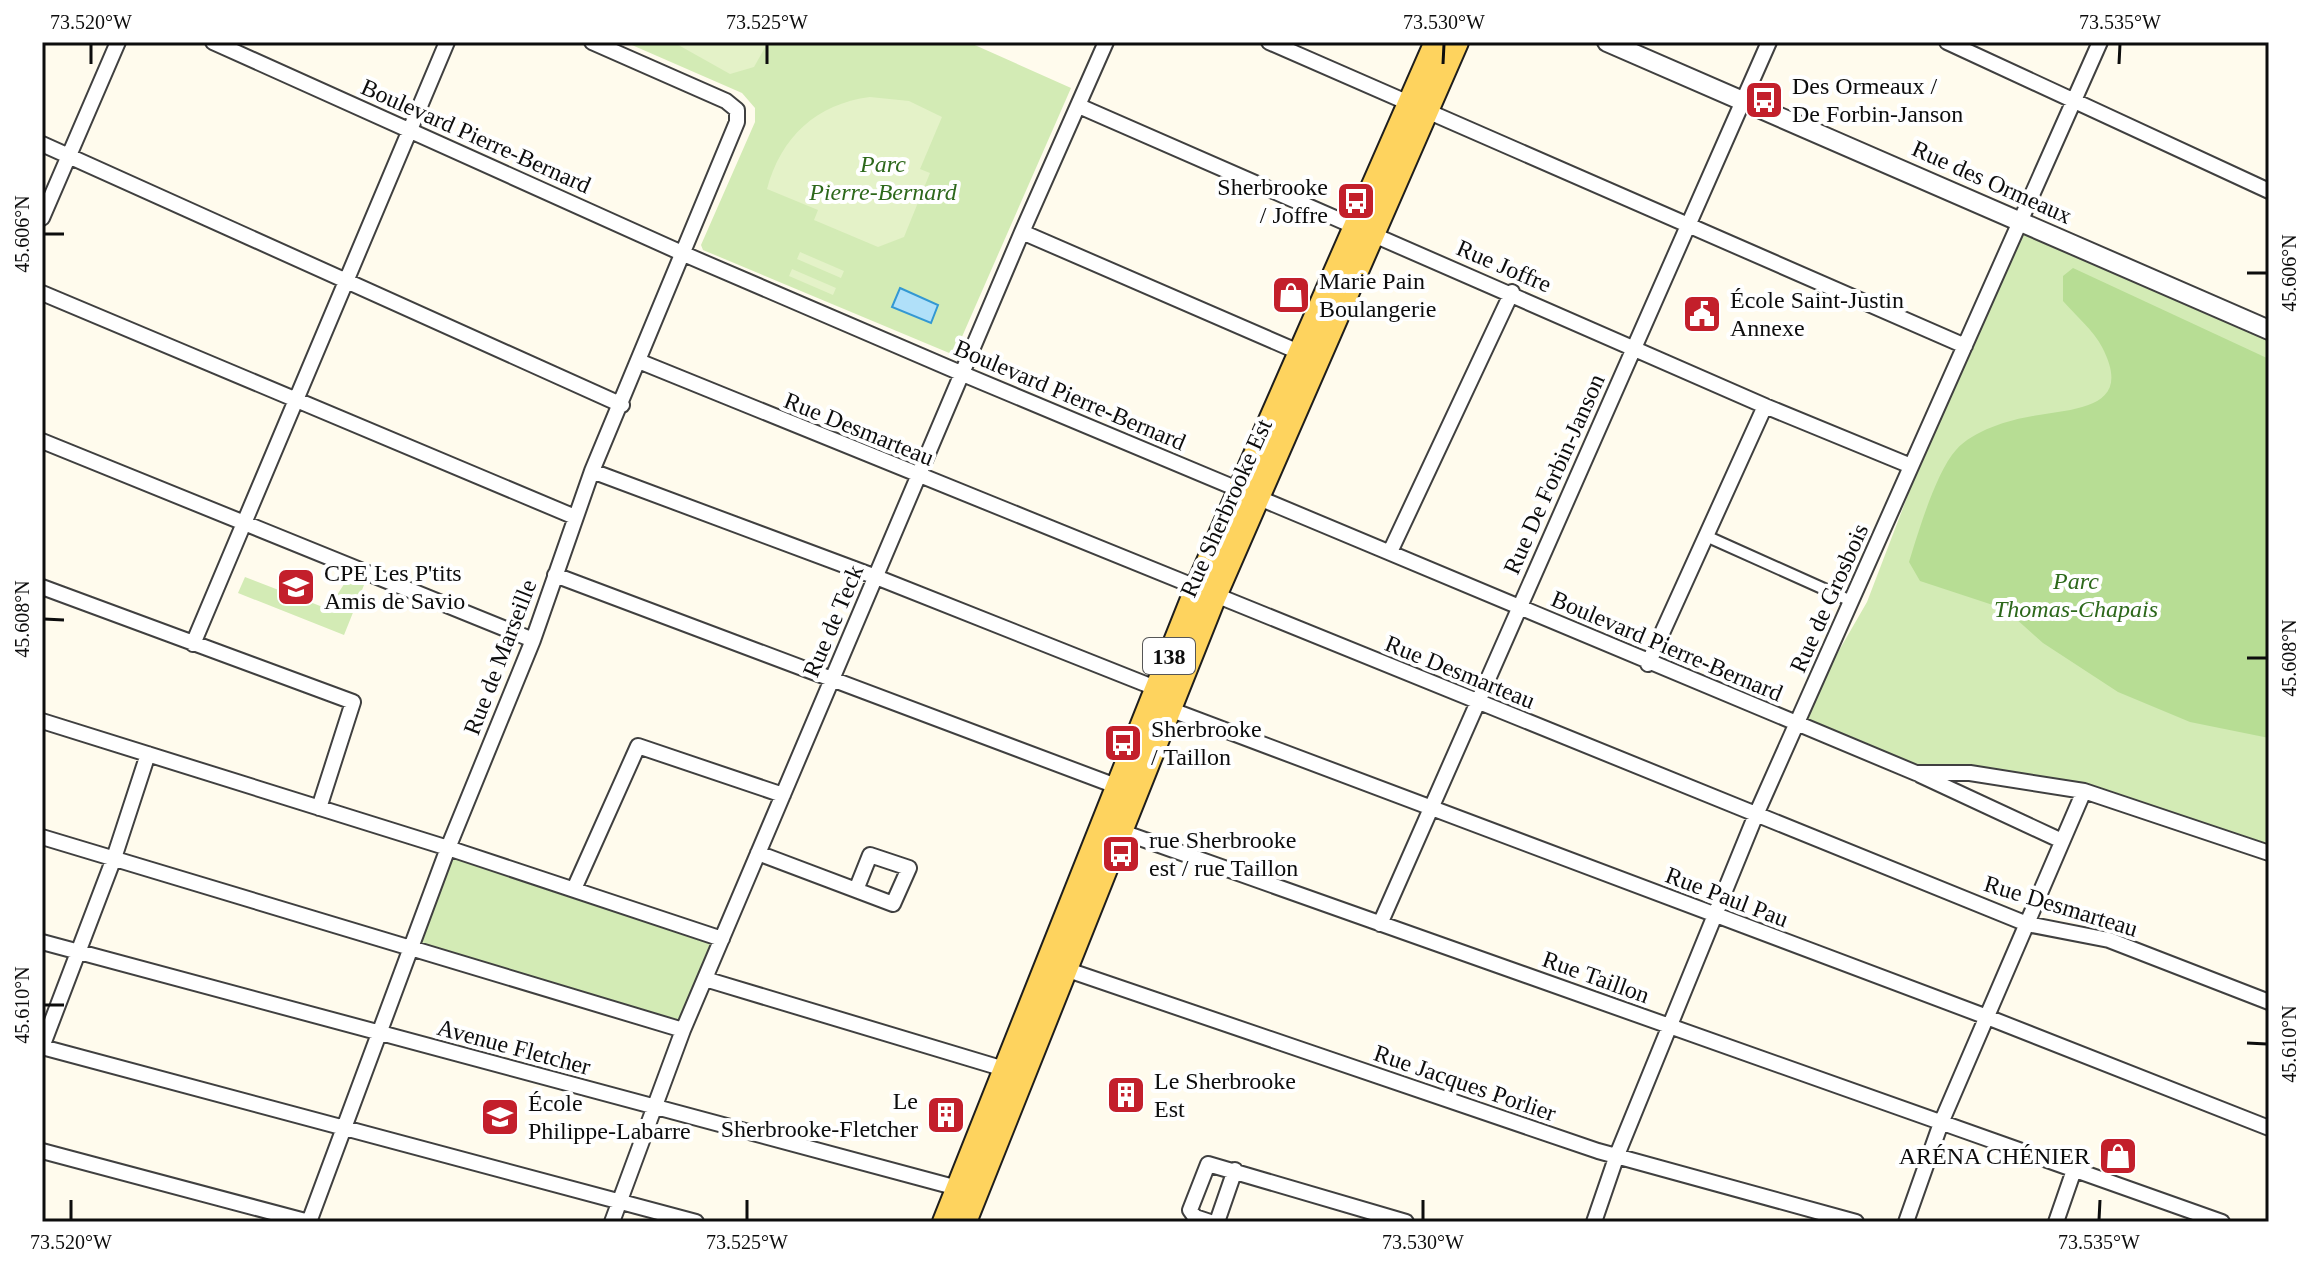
<svg xmlns="http://www.w3.org/2000/svg" width="2311" height="1264" font-family="'Times New Roman',serif">
<rect width="100%" height="100%" fill="#fffbed"/>
<path fill="#d3ebb5" d="M 625,42 L 968,42 L 1071,88 L 954,355 L 703,250 L 701,245 L 755,122 L 755,108 L 742,93 Z
M 2020,220 L 2269,334 L 2269,853 L 2084,791 L 1916,773 L 1796,725 L 1867,602 L 1965,346 Z
M 245,577 L 328,609 L 348,578 L 364,585 L 344,635 L 238,593 Z
M 448,848 L 722,939 L 683,1030 L 411,948 Z"/>
<path fill="#b7dd94" d="M 2073,268 L 2269,359 L 2269,738 L 2190,722 L 2118,692 L 2043,643 L 2005,609 L 1920,581 L 1909,562 C 1918,533 1936,472 1956,450 C 1975,429 2012,419 2039,415 C 2081,408 2133,406 2102,347 C 2094,331 2075,315 2063,301 L 2063,276 Z"/>
<path fill="#e4f2c8" d="M 673,42 L 768,42 L 754,67 L 730,74 Z
M 870,97 L 909,101 L 942,117 L 920,169 L 930,173 L 904,237 L 878,247 L 814,220 L 818,210 L 767,189 C 781,137 816,104 870,97 Z
M 800,252 L 844,271 L 841,278 L 797,259 Z
M 792,269 L 836,288 L 833,295 L 789,276 Z"/>
<path fill="#b0e0f9" stroke="#3398d3" stroke-width="2" d="M 900,288 L 938,305 L 931,323 L 892,307 Z"/>
<g fill="none" stroke-linecap="round" stroke-linejoin="round">
<defs>
<path id="pedestrian" d="M 1706,536 L 1851,601"/>
<path id="minor" d="M 213,42 L 684,254 L 970,377 L 1916,773 L 1970,773 L 2084,791 L 2269,853
M 1269,42 L 1965,346
M 1947,42 L 2269,191
M 1079,106 L 1765,406 L 1911,466
M 42,144 L 622,405
M 42,218 L 118,42
M 1022,232 L 1308,356
M 42,293 L 575,517
M 641,362 L 2027,924 L 2109,940 L 2269,1002
M 42,441 L 533,640
M 592,471 L 876,577 L 1163,691
M 1390,552 L 1512,292
M 555,575 L 1124,789
M 42,587 L 353,702 L 319,808
M 193,644 L 447,42
M 1648,664 L 1765,406
M 1169,709 L 1987,1017 L 2269,1128
M 42,721 L 448,848 L 722,939
M 148,754 L 114,858 L 42,1047 L 696,1222
M 1920,775 L 2062,841
M 1114,829 L 2222,1222
M 42,837 L 683,1030
M 758,853 L 893,904 L 909,868 L 870,855 L 856,890
M 574,889 L 638,746 L 783,795
M 1380,924 L 1769,42
M 42,942 L 965,1190
M 1065,969 L 1598,1151 L 1856,1222
M 705,979 L 1011,1071
M 42,1151 L 309,1222
M 309,1222 L 448,848 L 533,640 L 592,471 L 737,122 L 737,110 L 726,101 L 592,42
M 612,1222 L 683,1030 L 1022,232 L 1106,42
M 1210,1222 L 1195,1217 L 1190,1210 L 1208,1164 L 1406,1222
M 1217,1222 L 1235,1170
M 1594,1222 L 1617,1155 L 1755,817 L 2100,42
M 1906,1222 L 1941,1123 L 2084,791
M 2056,1222 L 2074,1170"/>
<path id="tertiary" d="M 1607,42 L 2269,330"/>
<path id="primary" d="M 944,1222 L 1196,589 L 1436,42
M 965,1222 L 1215,596 L 1457,42"/>
</defs>
<use href="#pedestrian" stroke="#404040" stroke-width="14"/>
<use href="#minor" stroke="#404040" stroke-width="18"/>
<use href="#tertiary" stroke="#404040" stroke-width="22"/>
<use href="#primary" stroke="#1e1e1e" stroke-width="26"/>
<use href="#pedestrian" stroke="#fff" stroke-width="10"/>
<use href="#minor" stroke="#fff" stroke-width="14"/>
<use href="#tertiary" stroke="#fff" stroke-width="18"/>
<use href="#primary" stroke="#fed35e" stroke-width="22"/>
</g>
<path fill="none" stroke="#0d0d0d" stroke-width="3" d="M 91,64 L 91,44M 767,64 L 767,44M 1443,64 L 1444,44M 2119,64 L 2120,44M 44,234 L 64,234M 2247,273 L 2267,273M 44,619 L 64,620M 2247,658 L 2267,658M 44,1005 L 64,1005M 2247,1043 L 2267,1044M 71,1220 L 71,1200M 747,1220 L 747,1200M 1423,1220 L 1423,1200M 2099,1220 L 2100,1200"/>
<defs>
<symbol id="bus-square" viewBox="-11 -11 22 22"><rect x="-9" y="-9" width="18" height="18" rx="4" fill="#c31f2b" stroke="#fff"/><path d="M-5-6H5V4H4V6H2V4H-2V6H-4V4H-5ZM-3.5-4V0h7V-4ZM-3.5 1.2v1.5H-2V1.2ZM2 1.2v1.5H3.5V1.2Z" fill="#fff"/></symbol>
<symbol id="shop-square" viewBox="-11 -11 22 22"><rect x="-9" y="-9" width="18" height="18" rx="4" fill="#c31f2b" stroke="#fff"/><path d="M-5-2.5h2.3a2.7 3.5 0 0 1 5.4 0H5L5.5 6h-11ZM-1.5-2.5h3a1.5 2.3 0 0 0-3 0Z" fill="#fff"/></symbol>
<symbol id="civic-square" viewBox="-11 -11 22 22"><rect x="-9" y="-9" width="18" height="18" rx="4" fill="#c31f2b" stroke="#fff"/><path d="M-.6-6.5H3V-4.5H.6V-3L4-1V1h2V6H-6V1h2V-1L-.6-3ZM-1.2 2.5V6h2.4V2.5Z" fill="#fff"/></symbol>
<symbol id="school-square" viewBox="-11 -11 22 22"><rect x="-9" y="-9" width="18" height="18" rx="4" fill="#c31f2b" stroke="#fff"/><path d="M0-5L7-2L0 1L-7-2ZM-4 1L0 2.5L4 1V4Q0 6-4 4Z" fill="#fff"/></symbol>
<symbol id="building-square" viewBox="-11 -11 22 22"><rect x="-9" y="-9" width="18" height="18" rx="4" fill="#c31f2b" stroke="#fff"/><path d="M-4-6H4V6H1V3H-1V6H-4ZM-2.5-4.3h1.7v1.8h-1.7ZM.8-4.3h1.7v1.8H.8ZM-2.5-1h1.7V.8h-1.7ZM.8-1h1.7V.8H.8Z" fill="#fff"/></symbol>
</defs>
<g fill-rule="evenodd">
<use href="#bus-square" x="1742" y="78" width="44" height="44"/>
<use href="#bus-square" x="1334" y="179" width="44" height="44"/>
<use href="#shop-square" x="1269" y="273" width="44" height="44"/>
<use href="#civic-square" x="1680" y="292" width="44" height="44"/>
<use href="#school-square" x="274" y="565" width="44" height="44"/>
<use href="#bus-square" x="1101" y="721" width="44" height="44"/>
<use href="#bus-square" x="1099" y="832" width="44" height="44"/>
<use href="#building-square" x="1104" y="1073" width="44" height="44"/>
<use href="#building-square" x="924" y="1093" width="44" height="44"/>
<use href="#school-square" x="478" y="1095" width="44" height="44"/>
<use href="#shop-square" x="2096" y="1134" width="44" height="44"/>
</g>
<g text-anchor="middle" stroke-width="8" stroke-linejoin="round" paint-order="stroke">
<rect fill="#fff" stroke="#565656" stroke-width="2" x="1143" y="638" width="52" height="36" rx="6"/>
<g font-size="22" font-weight="bold" fill="#0d0d0d">
<text x="1169" y="664">138</text>
</g>
<g font-size="24" fill="#0d0d0d" stroke="#fff" text-anchor="start">
<text x="1792" y="94">Des Ormeaux /<tspan x="1792" dy="28">De Forbin-Janson</tspan></text>
<text x="1328" y="195" text-anchor="end">Sherbrooke<tspan x="1328" dy="28">/ Joffre</tspan></text>
<text x="1319" y="289">Marie Pain<tspan x="1319" dy="28">Boulangerie</tspan></text>
<text x="1730" y="308">École Saint-Justin<tspan x="1730" dy="28">Annexe</tspan></text>
<text x="324" y="581">CPE Les P'tits<tspan x="324" dy="28">Amis de Savio</tspan></text>
<text x="1151" y="737">Sherbrooke<tspan x="1151" dy="28">/ Taillon</tspan></text>
<text x="1149" y="848">rue Sherbrooke<tspan x="1149" dy="28">est / rue Taillon</tspan></text>
<text x="1154" y="1089">Le Sherbrooke<tspan x="1154" dy="28">Est</tspan></text>
<text x="918" y="1109" text-anchor="end">Le<tspan x="918" dy="28">Sherbrooke-Fletcher</tspan></text>
<text x="528" y="1111">École<tspan x="528" dy="28">Philippe-Labarre</tspan></text>
<text x="2090" y="1164" text-anchor="end">ARÉNA CHÉNIER</text>
</g>
<g font-size="24" fill="#0d0d0d" stroke="#fff">
<text transform="translate(476 136) rotate(24)" y="8">Boulevard Pierre-Bernard</text>
<text transform="translate(1992 182) rotate(24)" y="8">Rue des Ormeaux</text>
<text transform="translate(1504 266) rotate(23)" y="8">Rue Joffre</text>
<text transform="translate(1070 395) rotate(23)" y="8">Boulevard Pierre-Bernard</text>
<text transform="translate(859 429) rotate(22)" y="8">Rue Desmarteau</text>
<text transform="translate(1554 474) rotate(-66)" y="8">Rue De Forbin-Janson</text>
<text transform="translate(1226 508) rotate(-66)" y="8">Rue Sherbrooke Est</text>
<text transform="translate(1829 598) rotate(-66)" y="8">Rue de Grosbois</text>
<text transform="translate(833 621) rotate(-67)" y="8">Rue de Teck</text>
<text transform="translate(1667 646) rotate(23)" y="8">Boulevard Pierre-Bernard</text>
<text transform="translate(500 657) rotate(-69)" y="8">Rue de Marseille</text>
<text transform="translate(1460 672) rotate(22)" y="8">Rue Desmarteau</text>
<text transform="translate(1727 897) rotate(21)" y="8">Rue Paul Pau</text>
<text transform="translate(2061 906) rotate(17)" y="8">Rue Desmarteau</text>
<text transform="translate(1596 977) rotate(20)" y="8">Rue Taillon</text>
<text transform="translate(514 1047) rotate(15)" y="8">Avenue Fletcher</text>
<text transform="translate(1465 1083) rotate(19)" y="8">Rue Jacques Porlier</text>
</g>
<g font-size="24" font-style="italic" fill="#2d681b" stroke="#fff">
<text x="883" y="172">Parc<tspan x="883" dy="28">Pierre-Bernard</tspan></text>
<text x="2076" y="589">Parc<tspan x="2076" dy="28">Thomas-Chapais</tspan></text>
</g>
</g>
<rect width="2311" height="1264" fill="none" stroke="#ffffff" stroke-width="88"/>
<rect x="44" y="44" width="2223" height="1176" fill="none" stroke="#0d0d0d" stroke-width="3"/>
<g font-size="20" text-anchor="middle" fill="#0d0d0d">
<text x="91" y="29">73.520°W</text>
<text x="767" y="29">73.525°W</text>
<text x="1444" y="29">73.530°W</text>
<text x="2120" y="29">73.535°W</text>
<text transform="translate(22 234) rotate(-90)" y="7">45.606°N</text>
<text transform="translate(2289 273) rotate(-90)" y="7">45.606°N</text>
<text transform="translate(22 619) rotate(-90)" y="7">45.608°N</text>
<text transform="translate(2289 658) rotate(-90)" y="7">45.608°N</text>
<text transform="translate(22 1005) rotate(-90)" y="7">45.610°N</text>
<text transform="translate(2289 1044) rotate(-90)" y="7">45.610°N</text>
<text x="71" y="1249">73.520°W</text>
<text x="747" y="1249">73.525°W</text>
<text x="1423" y="1249">73.530°W</text>
<text x="2099" y="1249">73.535°W</text>
</g>
</svg>
